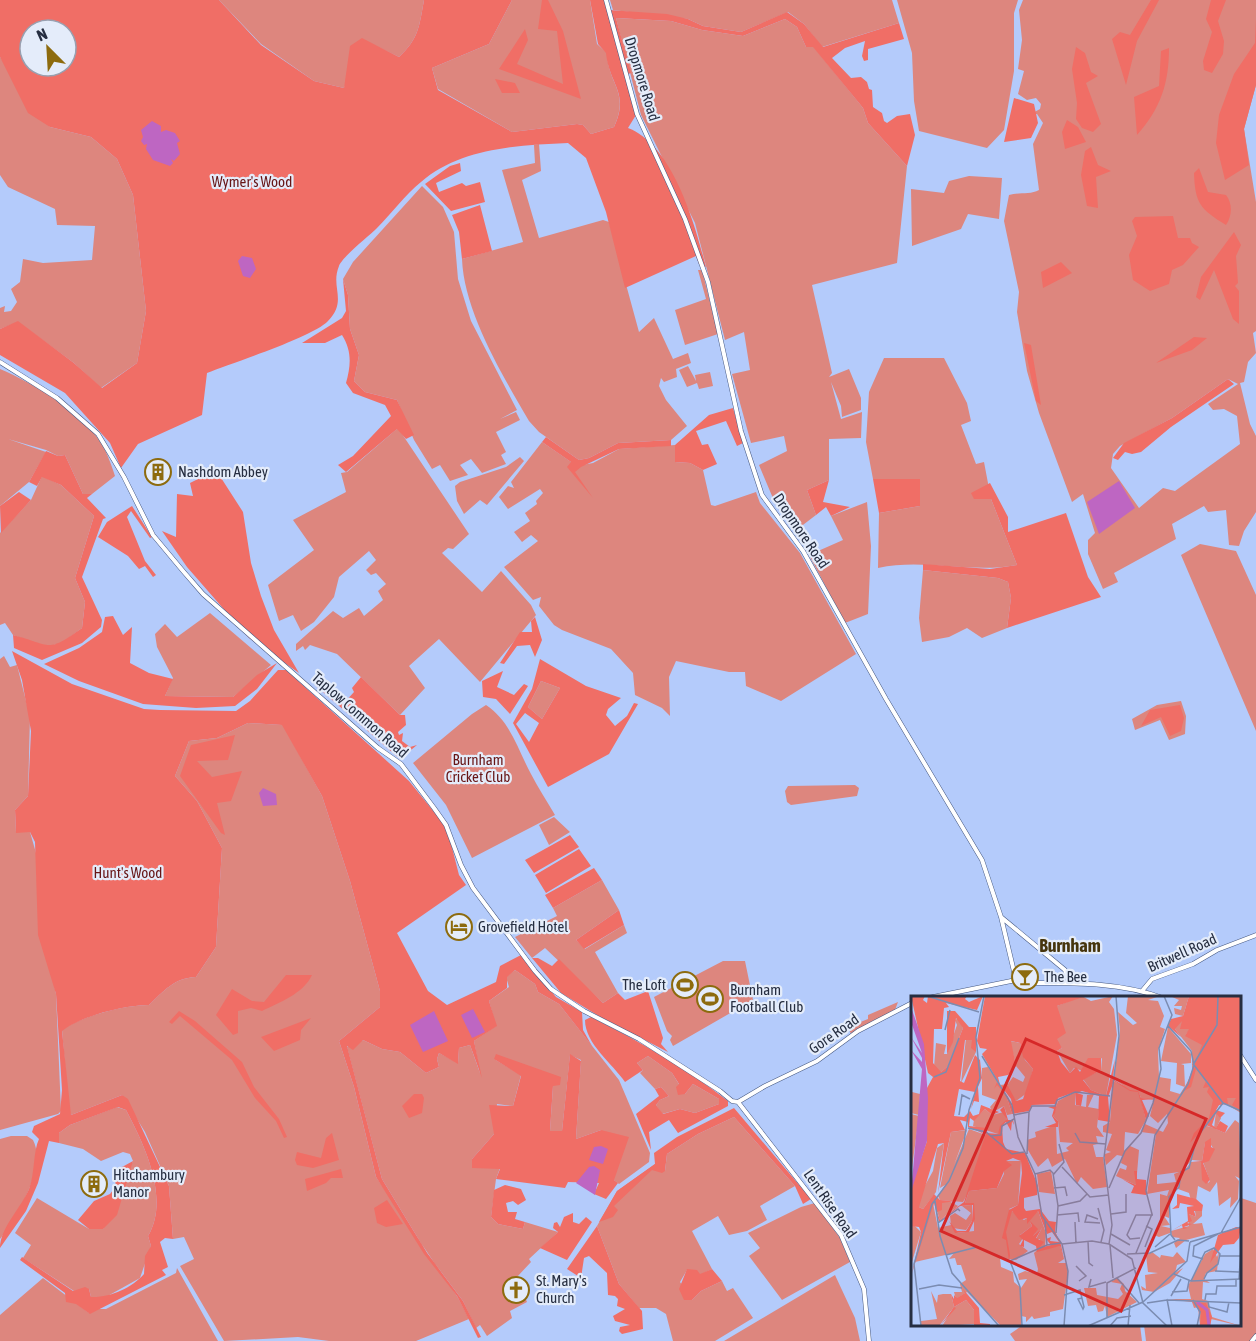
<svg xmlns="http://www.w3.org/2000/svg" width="1256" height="1341" font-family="'Asap Condensed',sans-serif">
<rect width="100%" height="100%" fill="#b4cbfb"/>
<path fill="#dd867e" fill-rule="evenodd" d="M 219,0 L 424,0 C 419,27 419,38 399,57 L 362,39 L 344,88 L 314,81 L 261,44 Z
M 512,0 L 590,0 L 597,44 L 607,53 C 608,85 630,91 614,127 L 591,134 L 583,125 L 577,124 L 512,132 L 438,89 L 432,68 L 489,44 Z
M 610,0 L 892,0 L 899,23 L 822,47 L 804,24 L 788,12 L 741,32 L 703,26 L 688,19 L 613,10 Z
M 897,0 L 1018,0 L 1014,13 L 1014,71 L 1004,130 L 987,148 L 919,131 L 914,101 L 912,53 Z
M 1023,0 L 1256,0 L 1256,85 L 1244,129 L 1256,202 L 1256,331 L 1253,333 L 1256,353 L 1248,362 L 1244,382 L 1240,383 L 1250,424 L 1256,436 L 1256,512 L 1244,531 L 1239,546 L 1229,545 L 1226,510 L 1208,512 L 1204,506 L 1172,524 L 1176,539 L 1114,573 L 1118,582 L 1103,589 L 1088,554 L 1088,540 L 1095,533 L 1083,494 L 1072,502 L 1039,413 L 1027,371 L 1017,312 L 1019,292 L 1004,221 L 1009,195 C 1019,192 1030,195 1039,190 L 1033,144 L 1043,123 L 1037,114 L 1029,115 L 1040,109 L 1041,104 L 1036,98 L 1027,100 L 1018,94 L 1024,71 L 1018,69 L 1022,40 L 1019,10 ZM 1228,379 L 1238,384 L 1208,404 L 1213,410 L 1224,409 L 1237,416 L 1240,444 L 1175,491 L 1163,488 L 1139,508 L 1111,468 L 1113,454 L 1120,446 L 1172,418 Z
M 616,18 L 671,21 L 702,30 L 743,36 L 785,19 L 797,27 L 806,47 L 813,46 L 863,108 L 868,123 L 907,166 L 897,263 L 812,285 L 832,373 L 829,377 L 849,369 L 861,398 L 861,410 L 842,417 L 841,406 L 831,382 L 841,419 L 862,412 L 861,438 L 829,439 L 829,480 L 807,490 L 816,515 L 795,531 L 775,503 L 759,465 L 787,451 L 784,436 L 751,443 L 732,374 L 750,370 L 744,332 L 725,340 L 695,223 L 641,115 Z
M 0,57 L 50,127 L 91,137 L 117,159 L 133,195 L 146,311 L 137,363 L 101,388 L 74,363 L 18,322 L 0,329 L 0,308 L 5,306 L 4,312 L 11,311 L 17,302 L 11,289 L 20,282 L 23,259 L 43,263 L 92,260 L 95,226 L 57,225 L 55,209 L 8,187 L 0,175 Z
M 539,144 L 541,171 L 522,180 L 539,238 L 603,220 L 609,222 L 639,332 L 654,318 L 673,359 L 688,353 L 691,363 L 676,369 L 677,377 L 664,382 L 661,378 L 659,386 L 666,400 L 687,426 L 671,440 L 618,443 L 589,458 L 579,460 L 539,432 L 529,421 C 503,376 464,312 462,259 L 523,242 L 502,170 L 535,163 L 534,145 Z
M 969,176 L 1002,178 L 999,219 L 968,214 L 961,229 L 912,246 L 911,189 L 944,193 L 949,181 Z
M 422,186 L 443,207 L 454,232 L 458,279 L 471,321 L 517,410 L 500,419 L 516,412 L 520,420 L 496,432 L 506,452 L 501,455 L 506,464 L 482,473 L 471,459 L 460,465 L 468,475 L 450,481 L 440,465 L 432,469 L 414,440 L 397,400 L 365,392 L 354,381 L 359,355 L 350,329 L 348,295 L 343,279 L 353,262 Z
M 698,270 L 702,270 L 718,334 L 685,345 L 675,310 L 706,299 Z
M 884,358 L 944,358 L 967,403 L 971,421 L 961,425 L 976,464 L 984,462 L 991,499 L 1017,565 C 971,574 924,558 878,568 L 879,513 L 920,506 L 920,479 L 873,479 L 866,442 L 869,392 Z
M 688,366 L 696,381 L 695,375 L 710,372 L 713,386 L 699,389 L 697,383 L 687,387 L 679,370 Z
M 0,369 C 33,383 89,416 105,450 C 109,458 112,467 115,476 L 92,494 L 83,494 L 65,455 L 58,456 L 46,450 L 8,439 L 46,452 L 29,482 L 0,506 Z
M 398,428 L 469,534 L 453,549 L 448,548 L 442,553 L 482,592 L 501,571 L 531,605 L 536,615 L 480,682 L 439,639 L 409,666 L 425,688 L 400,715 L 337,654 L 310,645 L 305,650 L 303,646 L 296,651 L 296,644 L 333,611 L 343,618 L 359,608 L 364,616 L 383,600 L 378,591 L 386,584 L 376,573 L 371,575 L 366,570 L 376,560 L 369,551 L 339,577 L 334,597 L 314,622 L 301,631 L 293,615 L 279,621 L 268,585 L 314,550 L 293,520 L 346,492 L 341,473 L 347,472 Z
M 542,442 L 577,466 L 593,463 L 619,449 L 675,445 L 675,462 L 690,463 L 703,470 L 711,505 L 715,506 L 756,492 L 760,503 L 800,553 L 856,654 L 781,701 L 746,686 L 745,672 L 729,672 L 676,661 L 669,677 L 670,716 L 662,708 L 635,695 L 633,673 L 611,649 L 562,630 L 554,625 L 539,606 L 541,597 L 533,600 L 504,567 L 538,541 L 531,535 L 522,542 L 514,532 L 530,521 L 525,513 L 537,504 L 536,501 L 543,493 L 540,489 L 508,509 L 499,497 L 508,486 L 514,488 L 511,482 Z
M 520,457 L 524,461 L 487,505 L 480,500 L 464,514 L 457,501 L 455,486 L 460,482 L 506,467 Z
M 42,476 L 61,485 L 94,516 L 75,578 L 85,602 L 82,628 L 62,643 L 45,647 L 13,635 L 5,623 L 0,625 L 0,533 L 31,500 Z
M 867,502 L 871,546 L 868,614 L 845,623 L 809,555 L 843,540 L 831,516 Z
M 1200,544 L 1236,551 L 1256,595 L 1256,731 L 1181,555 Z
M 923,570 L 998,578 L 1008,582 L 1011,598 L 1007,628 L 982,638 L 967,628 L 949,637 L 922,642 L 919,618 Z
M 210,613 L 271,665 L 233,697 L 165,696 L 173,678 L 157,647 L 155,634 L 165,624 L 177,637 Z
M 4,656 L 10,667 L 17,665 L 30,717 L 28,796 L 15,810 L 16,832 L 30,832 L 36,853 L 38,908 L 56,994 L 61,1111 L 58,1114 L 0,1130 L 0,659 Z
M 541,681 L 560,688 L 542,719 L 528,707 Z
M 1181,701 L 1186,716 L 1185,734 L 1169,740 L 1160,720 L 1135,730 L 1132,719 L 1157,705 Z
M 486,705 C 511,722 517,748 531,774 C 538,788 547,801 555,815 L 472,858 L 446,805 L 413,763 L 472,714 Z
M 248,723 L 283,725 L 322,796 L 350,881 L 380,991 L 380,1007 L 339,1041 L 354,1087 L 376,1177 L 457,1296 L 469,1319 L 416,1341 L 329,1341 L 298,1337 L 224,1341 L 180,1266 L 194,1259 L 184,1237 L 173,1239 L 169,1186 L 145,1132 L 122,1095 L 71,1115 L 69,1111 L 62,1030 C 81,1016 125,1005 149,1005 C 164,991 174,978 196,977 L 216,947 L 222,848 L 197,801 L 175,776 L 189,741 L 217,738 Z
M 855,785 L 859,788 L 857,796 L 791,805 L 787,802 L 785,791 L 788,786 Z
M 554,817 L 570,832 L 549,845 L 539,825 Z
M 602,880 L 619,910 L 576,940 L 585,949 L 624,925 L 627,933 L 595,952 L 618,993 L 603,1003 L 545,948 L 532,958 L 515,937 L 557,916 L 553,908 Z
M 723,961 L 745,961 L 753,1000 L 673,1046 L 670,1040 L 672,1036 L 667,1031 L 654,997 Z
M 515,970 L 535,984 L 538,992 L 559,1004 L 619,1080 L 650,1153 L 649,1162 L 619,1184 L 614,1180 L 601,1130 L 576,1139 L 581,1060 L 570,1055 L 562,1131 L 550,1131 L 553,1086 L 494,1059 L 521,1075 L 513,1106 L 497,1104 L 494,1134 L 472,1159 L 472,1168 L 500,1168 L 496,1179 L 491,1217 L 498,1224 L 523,1229 L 525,1222 L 558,1232 L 529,1259 L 531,1262 L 517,1277 L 527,1302 L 510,1311 L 512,1318 L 487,1336 L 480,1325 L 476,1328 L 463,1301 L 427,1253 L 382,1179 L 347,1047 L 363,1040 L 382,1049 L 400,1052 L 426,1073 L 439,1067 L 437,1059 L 439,1053 L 458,1063 L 459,1048 L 470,1045 L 480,1073 L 474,1041 L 496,1026 L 489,1001 L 509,987 L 506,977 Z
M 898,1002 L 895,1010 L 851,1034 L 848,1027 L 868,1019 L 868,1015 Z
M 648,1056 L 672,1073 L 685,1094 L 693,1084 L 719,1099 L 719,1104 L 695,1113 L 680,1109 L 662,1114 L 656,1105 L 660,1100 L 669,1096 L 661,1087 L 655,1089 L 640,1073 L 643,1070 L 637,1063 Z
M 117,1107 L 126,1110 C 145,1146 170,1199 148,1236 L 151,1246 L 140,1278 L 104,1298 L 91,1297 L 89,1289 L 74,1291 L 23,1258 L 31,1245 L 15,1233 L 37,1198 L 89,1229 L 103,1229 L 133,1161 L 130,1154 L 123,1152 L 101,1161 L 83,1149 L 59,1143 L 59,1133 L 70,1125 Z
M 734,1117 L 795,1186 L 760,1206 L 767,1220 L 747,1231 L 729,1235 L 718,1216 L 692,1231 L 712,1269 L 700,1275 L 687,1270 L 680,1282 L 692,1300 L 701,1291 L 722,1281 L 727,1291 L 733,1288 L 753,1318 L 715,1341 L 673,1341 L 666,1314 L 656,1308 L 639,1308 L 619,1284 L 597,1226 L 617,1191 L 655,1164 L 665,1171 L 667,1154 L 698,1134 Z
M 11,1136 L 27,1136 L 33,1140 C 47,1166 17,1218 0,1239 L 0,1139 Z
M 1241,1198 L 1256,1203 L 1256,1334 L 1250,1341 L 1146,1341 L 1144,1325 L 1240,1324 Z
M 815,1203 L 840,1238 L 850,1262 L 782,1300 L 749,1256 L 760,1248 L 748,1233 L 801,1207 Z
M 177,1268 L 218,1341 L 0,1341 L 0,1315 L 43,1278 L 89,1313 L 95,1309 L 106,1309 L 176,1273 Z
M 835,1275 L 855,1318 L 860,1341 L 724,1341 Z
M 1046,1325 L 1140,1325 L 1142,1341 L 1015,1341 L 1010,1334 L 1020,1327 Z"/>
<path fill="#f06e66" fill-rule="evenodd" d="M 0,0 L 219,0 L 261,45 L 314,81 L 344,88 L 350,46 L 362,38 L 399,57 C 419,38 419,27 424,0 L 512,0 L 489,44 L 432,68 L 438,90 L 512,132 L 577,124 L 583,125 L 591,134 L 614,127 C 630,92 609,85 606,53 L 598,44 L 590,0 L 604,0 L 636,115 L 628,128 C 673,145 695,224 706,267 L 699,264 L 696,256 L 625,288 L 606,212 L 586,158 L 568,143 C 519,145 460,148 421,182 C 405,195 392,213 377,228 C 369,236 342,257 339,266 C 330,288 348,300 328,321 C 313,337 232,363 207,373 L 202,415 L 138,444 L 121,468 L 110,443 L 65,393 L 0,355 L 0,329 L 18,321 L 74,363 L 102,388 L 137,363 L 146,311 L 133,195 L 117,159 L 91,137 L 50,127 L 28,113 L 0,57 ZM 30,30 L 66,30 L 66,66 L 30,66 Z
M 542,0 L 548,0 L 563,31 L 581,99 L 499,69 L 525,29 L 528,40 L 517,64 L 563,84 L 557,31 L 538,29 Z
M 1151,0 L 1159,0 L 1137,41 L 1126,85 L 1112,39 L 1120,32 L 1130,35 Z
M 1211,0 L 1226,0 L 1218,21 L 1224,41 L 1223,54 L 1212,73 L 1204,70 L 1203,61 L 1212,32 L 1206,19 Z
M 609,10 L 667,14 L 688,19 L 703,26 L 741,32 L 787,12 L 804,24 L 823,47 L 899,23 L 904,39 L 868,49 L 868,60 L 864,61 L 862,56 L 865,41 L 845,48 L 832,58 L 851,78 L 861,77 L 867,82 L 869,89 L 872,90 L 873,107 L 882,113 L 884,121 L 887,123 L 897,116 L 910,114 L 915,135 L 907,166 L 868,123 L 863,108 L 813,47 L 806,47 L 797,27 L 785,19 L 743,36 L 702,30 L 671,21 L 616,18 L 631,73 L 628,74 Z
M 1256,19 L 1256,85 L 1244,129 L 1249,165 L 1225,180 L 1216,143 L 1219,115 L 1234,74 L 1255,43 Z
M 1076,47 L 1085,53 L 1091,72 L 1098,76 L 1086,83 L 1101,124 L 1093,132 L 1082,128 L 1076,119 L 1077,103 L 1072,69 Z
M 1169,48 C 1169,83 1161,108 1137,135 L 1134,97 L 1159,86 L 1161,51 Z
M 495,79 L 515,83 L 520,93 L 502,93 Z
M 1014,98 L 1034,104 L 1038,123 L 1031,138 L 1004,142 Z
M 1067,120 L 1078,127 L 1086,142 L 1065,149 L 1062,132 Z
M 1091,147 L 1098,165 L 1111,171 L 1096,177 L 1098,208 L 1087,206 L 1081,175 L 1085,151 Z
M 460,163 L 461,171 L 436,183 L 439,192 L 462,183 L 466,186 L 480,182 L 485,202 L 451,211 L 425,184 L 450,166 Z
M 1199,168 L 1208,192 L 1226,195 C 1233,204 1232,216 1226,225 C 1200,209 1195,203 1194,173 Z
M 480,205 L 492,251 L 462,259 L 459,232 L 452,215 Z
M 1173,216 L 1178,238 L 1190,238 L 1192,243 L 1199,247 L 1183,265 L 1172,270 L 1169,284 L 1150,291 L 1133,280 L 1129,255 L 1137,236 L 1132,221 L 1135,217 Z
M 1234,232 L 1241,245 L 1236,256 L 1238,283 L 1235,286 L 1239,291 L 1239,324 L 1233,319 L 1214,270 L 1200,300 L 1196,297 L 1201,277 Z
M 1061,262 L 1072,273 L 1043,288 L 1041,272 Z
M 343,279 L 348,295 L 350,329 L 359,355 L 354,381 L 365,392 L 397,400 L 414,435 L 406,439 L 397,429 L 346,472 L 338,465 L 353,456 L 391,416 L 385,405 L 353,393 L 346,383 C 351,365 352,351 342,335 L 325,343 L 302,343 L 342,318 L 346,311 Z
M 1194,337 L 1207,338 L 1192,350 L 1156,363 Z
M 1024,343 L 1031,345 L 1041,405 L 1036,401 Z
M 1228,379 L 1234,384 L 1171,427 L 1141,452 L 1132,454 L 1125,452 L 1118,460 L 1113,458 L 1124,443 L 1172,418 Z
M 733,408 L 743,443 L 737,446 L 726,421 L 696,431 L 702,445 L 708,444 L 717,464 L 703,470 L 690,463 L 675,462 L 675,445 L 709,415 Z
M 546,437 L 579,460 L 589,458 L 618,443 L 671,440 L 671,446 L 619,449 L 581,467 L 575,472 L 593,498 L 567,467 L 571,462 L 542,442 Z
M 46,451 L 58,456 L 65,455 L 83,494 L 92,494 L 87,498 L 106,518 L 103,519 L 82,577 L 102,620 L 101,627 L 82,643 L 42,660 L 14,648 L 13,635 C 52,645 46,654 82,628 L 85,602 L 75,578 L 94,516 L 61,485 L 42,477 L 37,486 L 29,482 Z
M 216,470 L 243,512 L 251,563 L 261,596 L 274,630 L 299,673 L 249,638 L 187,567 L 162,531 L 176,537 L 177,494 L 193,496 L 190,483 Z
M 873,479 L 920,479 L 920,506 L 879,513 Z
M 829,480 L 823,502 L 850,507 L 831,516 L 826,507 L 816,515 L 807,490 Z
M 990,483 L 1008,517 L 1008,532 L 1066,513 L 1088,577 L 1101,597 L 1007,628 L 1011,598 L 1008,582 L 998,578 L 923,570 L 923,564 L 990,569 L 1017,565 L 991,499 L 974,499 L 971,493 Z
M 19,492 L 31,500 L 1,533 L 0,506 Z
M 132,506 L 152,537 L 150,538 L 131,511 L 127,517 L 145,561 L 156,575 L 153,577 L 145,566 L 139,569 L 128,556 L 98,537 L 107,522 Z
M 113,616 L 123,635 L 132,627 L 130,663 L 149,673 L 173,679 L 165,696 L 233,697 L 257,675 L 277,663 L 257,689 L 235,706 L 196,708 L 143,704 L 79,681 L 44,664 L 79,648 L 102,632 L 105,617 Z
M 535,617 L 542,640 L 535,657 L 530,645 L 517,646 L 504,664 L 500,663 L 520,632 L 532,632 L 531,621 Z
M 12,651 L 72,684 L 144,709 L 160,710 L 236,711 L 250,701 L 278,670 L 286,670 L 409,781 L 447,828 L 459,875 L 466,885 L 397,933 L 428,991 L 447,1005 L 496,982 L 500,966 L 521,955 L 556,997 L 582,1012 L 583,1030 L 592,1046 L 559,1004 L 538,992 L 535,984 L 515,970 L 507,977 L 507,988 L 489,1001 L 497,1026 L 474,1041 L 482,1078 L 470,1045 L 459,1048 L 458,1064 L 439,1053 L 437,1059 L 439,1067 L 426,1073 L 400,1052 L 382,1049 L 363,1040 L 353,1050 L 347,1046 L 382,1179 L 427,1253 L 463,1301 L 481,1337 L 478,1338 L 457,1296 L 424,1254 L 376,1177 L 354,1087 L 339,1041 L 380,1007 L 380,991 L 350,881 L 322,796 L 282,725 L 248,723 L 217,738 L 189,741 L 175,776 L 197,801 L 222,848 L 216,947 L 196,977 C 174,978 164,991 149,1005 C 125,1005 81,1016 62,1031 L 71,1115 L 122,1095 L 128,1099 L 169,1186 L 173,1239 L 165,1238 L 160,1242 L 168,1267 L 162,1270 L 166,1275 L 90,1314 L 76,1304 L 66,1302 L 65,1293 L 20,1260 L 22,1257 L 73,1291 L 85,1287 L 89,1289 L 91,1297 C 109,1298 132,1288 144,1274 L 145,1256 L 151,1246 L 148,1236 C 170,1199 145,1146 126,1110 L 118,1107 L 70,1125 L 59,1133 L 59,1143 L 49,1141 L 38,1183 L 26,1211 L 0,1248 C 0,1228 21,1208 29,1189 C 35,1173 33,1151 39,1139 L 32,1132 L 34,1126 L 60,1114 L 62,1090 L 56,994 L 38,935 L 35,842 L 30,832 L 16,833 L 15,810 L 28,796 L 31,731 L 22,680 Z
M 540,659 L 586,686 L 621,698 L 608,709 L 606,715 L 615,726 L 627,716 L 634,703 L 638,704 L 609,754 L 548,787 L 513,723 L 532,689 ZM 541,681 L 560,688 L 542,719 L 528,707 ZM 525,713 L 539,723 L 529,742 L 516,724 Z
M 503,671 L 497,687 L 514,695 L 524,684 L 528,686 L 510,714 L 496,699 L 483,697 L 482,681 Z
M 361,677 L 400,715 L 405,715 L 406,725 L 398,732 L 399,735 L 403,733 L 402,741 L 410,747 L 417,745 L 400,759 L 315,685 L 316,681 L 343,704 L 354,692 L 352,688 Z
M 1180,705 L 1184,718 L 1181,731 L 1170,736 L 1161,717 L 1141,726 L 1150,710 Z
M 235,735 L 228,760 L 197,761 L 212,777 L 242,771 L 231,801 L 217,803 L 225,835 L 221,833 L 180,776 L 191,745 Z
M 570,835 L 579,847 L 534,873 L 525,860 Z
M 579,849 L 591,866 L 546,893 L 535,875 Z
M 594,868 L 602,880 L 553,908 L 545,895 Z
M 619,910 L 624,925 L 584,949 L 576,940 Z
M 532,958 L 538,958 L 552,966 L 559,959 L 603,1003 L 618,993 L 625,1000 L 648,991 L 663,1038 L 661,1044 L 668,1052 L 602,1018 L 561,993 Z
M 286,975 L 312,975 C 303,994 280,1002 262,1011 L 251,1008 L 238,1011 L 238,1033 L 233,1035 L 216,1015 L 232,989 L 252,1001 L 264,1002 Z
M 179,1011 L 195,1021 L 242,1062 L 254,1087 L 279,1119 L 287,1137 L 284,1138 L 276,1121 L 255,1098 L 232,1060 L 180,1016 L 172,1024 L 169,1022 Z
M 591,1017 C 639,1041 686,1068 728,1101 L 728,1106 L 678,1133 L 669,1120 L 649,1132 L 651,1150 L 636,1114 L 659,1096 L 655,1089 L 661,1087 L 669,1096 L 660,1100 L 656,1105 L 663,1114 L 680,1109 L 695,1113 L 719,1104 L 719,1099 L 693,1084 L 685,1094 L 678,1095 L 676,1087 L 679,1084 L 672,1073 L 648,1056 L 637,1063 L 643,1070 L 625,1082 C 613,1064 585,1044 585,1020 Z
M 311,1018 L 301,1030 L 300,1040 L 274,1051 L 261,1037 Z
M 496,1054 L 561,1077 L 560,1085 L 553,1086 L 550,1131 L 562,1131 L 570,1054 L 581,1061 L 576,1139 L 601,1130 L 629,1137 L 614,1180 L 618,1183 L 606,1199 L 594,1194 L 599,1183 L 568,1182 L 565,1188 L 496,1179 L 500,1169 L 472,1168 L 472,1159 L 494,1134 L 489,1105 L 513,1106 L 521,1076 L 494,1059 Z
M 414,1094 L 422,1094 L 424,1098 L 422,1113 L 409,1118 L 402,1106 Z
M 734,1108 L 811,1199 L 803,1204 L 795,1186 L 734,1117 L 698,1134 L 667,1154 L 665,1171 L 662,1173 L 652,1170 L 614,1206 L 618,1210 L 613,1217 L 599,1222 L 617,1191 L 655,1164 L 654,1153 L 677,1137 Z
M 332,1133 L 339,1160 L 313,1168 L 297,1165 L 295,1160 L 297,1152 L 321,1158 L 326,1138 Z
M 133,1161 L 117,1215 L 103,1229 L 89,1229 L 78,1220 L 94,1201 L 110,1194 L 116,1186 L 113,1172 Z
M 341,1169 L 343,1178 L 331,1178 L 326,1183 L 307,1191 L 305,1179 Z
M 505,1185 L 521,1189 L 526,1200 L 518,1205 L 513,1201 L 506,1203 L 508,1212 L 517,1212 L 515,1219 L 525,1222 L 523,1229 L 498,1224 L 491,1217 L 494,1190 Z
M 387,1200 L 403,1224 L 386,1227 L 377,1223 L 374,1208 Z
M 573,1213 L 573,1222 L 579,1224 L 586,1217 L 592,1222 L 567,1260 L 540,1248 L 558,1232 L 553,1228 L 554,1223 L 557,1222 L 560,1227 L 564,1217 Z
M 597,1226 L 619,1284 L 642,1311 L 643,1329 L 622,1334 L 619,1331 L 620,1327 L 630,1325 L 615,1321 L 613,1316 L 625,1309 L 617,1306 L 618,1299 L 615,1296 L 608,1295 L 607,1273 L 589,1256 L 584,1258 L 581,1278 L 567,1269 Z
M 687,1269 L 697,1270 L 700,1274 L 712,1269 L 722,1281 L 701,1291 L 692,1300 L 684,1300 L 679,1289 Z"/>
<path fill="#be66c2" d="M 152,121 L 161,126 L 161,132 L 166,130 L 175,133 L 180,141 L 177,143 L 180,154 L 174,161 L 171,159 L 173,163 L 170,166 L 153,160 L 146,149 L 147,144 L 144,145 L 141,141 L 143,137 L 141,130 Z
M 242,256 L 252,258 L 256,269 L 250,278 L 243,276 L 238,261 Z
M 1119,481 L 1135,508 L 1099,534 L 1087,502 Z
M 263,788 L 276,794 L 277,805 L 263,806 L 259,793 Z
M 473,1009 L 485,1032 L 472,1038 L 461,1015 Z
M 434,1011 L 448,1041 L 423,1052 L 410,1025 Z
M 601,1146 L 608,1149 L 603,1164 L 589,1160 L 594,1147 Z
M 594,1166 L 600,1170 L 595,1195 L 576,1183 L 589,1167 Z"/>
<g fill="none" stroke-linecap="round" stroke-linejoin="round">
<defs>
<path id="minor" d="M 606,0 L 637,114 L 685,219 L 708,282 L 741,431 L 762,495 L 803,551 L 886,699 L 982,860 L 1001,917 L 1016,980
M 0,362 L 57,398 L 98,434 L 124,477 L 153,535 L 183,571 L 203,594 L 378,748 L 401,764 L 434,808 L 446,825 L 461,865 L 473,888 L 535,971 L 551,989 L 584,1011 L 639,1039 L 720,1091 L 732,1101 L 738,1102
M 1001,917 L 1065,970 L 1069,982
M 1016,980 L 1021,983 C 1067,983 1118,981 1163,998
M 1142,991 L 1152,979 L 1193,964 L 1217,950 L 1256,935
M 928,998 L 1016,980
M 1240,1055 L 1256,1080
M 738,1102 L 841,1235 L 864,1289 L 869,1341
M 738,1102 L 765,1086 L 817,1061 L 858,1031 L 912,1003
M 1252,1341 L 1256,1336"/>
</defs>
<use href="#minor" stroke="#455881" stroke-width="5"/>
<use href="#minor" stroke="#fff" stroke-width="4"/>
</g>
<defs>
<symbol id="building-ring" viewBox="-11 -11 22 22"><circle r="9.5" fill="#e4ecfa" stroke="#8d6b0e" stroke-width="1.5"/><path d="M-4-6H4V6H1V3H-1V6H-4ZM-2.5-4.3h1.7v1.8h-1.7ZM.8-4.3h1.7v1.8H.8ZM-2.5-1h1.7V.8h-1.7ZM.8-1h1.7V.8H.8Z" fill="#8d6b0e"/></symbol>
<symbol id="hotel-ring" viewBox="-11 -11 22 22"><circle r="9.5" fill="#e4ecfa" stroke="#8d6b0e" stroke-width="1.5"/><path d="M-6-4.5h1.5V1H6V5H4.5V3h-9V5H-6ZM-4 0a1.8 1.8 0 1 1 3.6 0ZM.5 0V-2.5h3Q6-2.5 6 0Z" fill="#8d6b0e"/></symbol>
<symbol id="bar-ring" viewBox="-11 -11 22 22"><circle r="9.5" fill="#e4ecfa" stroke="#8d6b0e" stroke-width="1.5"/><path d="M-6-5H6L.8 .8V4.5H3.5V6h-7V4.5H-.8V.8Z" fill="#8d6b0e"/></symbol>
<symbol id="stadium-ring" viewBox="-11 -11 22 22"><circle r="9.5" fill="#e4ecfa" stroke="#8d6b0e" stroke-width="1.5"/><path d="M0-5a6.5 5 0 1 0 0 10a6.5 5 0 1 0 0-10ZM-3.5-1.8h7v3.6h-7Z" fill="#8d6b0e"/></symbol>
<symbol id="church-ring" viewBox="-11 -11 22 22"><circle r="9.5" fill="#e4ecfa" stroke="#8d6b0e" stroke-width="1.5"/><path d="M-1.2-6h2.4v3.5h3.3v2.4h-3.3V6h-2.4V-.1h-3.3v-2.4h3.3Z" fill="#8d6b0e"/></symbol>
</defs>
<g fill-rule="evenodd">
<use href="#building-ring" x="143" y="457" width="30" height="30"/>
<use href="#hotel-ring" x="444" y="912" width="30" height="30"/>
<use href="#bar-ring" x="1010" y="962" width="30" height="30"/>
<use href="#stadium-ring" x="670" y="970" width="30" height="30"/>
<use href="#stadium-ring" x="695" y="984" width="30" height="30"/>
<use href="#building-ring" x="79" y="1169" width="30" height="30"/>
<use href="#church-ring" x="501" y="1275" width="30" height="30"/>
</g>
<g text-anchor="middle" stroke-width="4.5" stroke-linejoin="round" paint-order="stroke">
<g font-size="15" fill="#262e41" stroke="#e4ecfa">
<text transform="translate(642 79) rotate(73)" y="5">Dropmore Road</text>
<text transform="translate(801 531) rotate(56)" y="5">Dropmore Road</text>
<text transform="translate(360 715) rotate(41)" y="5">Taplow Common Road</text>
<text transform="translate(1182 953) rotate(-24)" y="5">Britwell Road</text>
<text transform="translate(834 1034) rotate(-35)" y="5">Gore Road</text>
<text transform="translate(830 1204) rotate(55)" y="5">Lent Rise Road</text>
</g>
<g font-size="15" fill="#671516" stroke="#e4ecfa">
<text x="252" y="187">Wymer's Wood</text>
<text x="478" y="765">Burnham<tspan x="478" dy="17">Cricket Club</tspan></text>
<text x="128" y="878">Hunt's Wood</text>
</g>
<g font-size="15" fill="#262e41" stroke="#e4ecfa" text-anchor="start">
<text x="178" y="477">Nashdom Abbey</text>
<text x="478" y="932">Grovefield Hotel</text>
<text x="1044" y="982">The Bee</text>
<text x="666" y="990" text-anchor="end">The Loft</text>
<text x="730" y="995">Burnham<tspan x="730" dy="17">Football Club</tspan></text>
<text x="113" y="1180">Hitchambury<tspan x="113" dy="17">Manor</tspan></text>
<text x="536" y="1286">St. Mary's<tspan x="536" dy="17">Church</tspan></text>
</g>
<g font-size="18" font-weight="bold" fill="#46350d" stroke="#e4ecfa">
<text x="1070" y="952">Burnham</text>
</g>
</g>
<g transform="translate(911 996)">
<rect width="330" height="330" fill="#b4cbfb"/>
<path d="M 171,0 L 180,5 L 202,0 L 198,6 L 203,13 L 206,39 L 195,100 L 180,94 L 172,83 L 190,74 L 191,62 L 172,75 L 163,72 L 159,77 L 146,55 L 151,52 L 146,46 L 146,10 ZM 217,0 L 249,0 L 237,4 L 247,5 L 253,20 L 249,31 L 254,33 L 247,55 L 248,81 L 260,83 L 259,95 L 269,98 L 281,79 L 281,55 L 264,33 L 265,24 L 271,25 L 272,33 L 279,33 L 274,40 L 312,0 L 330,1 L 330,117 L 310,105 L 296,130 L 303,132 L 305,116 L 310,122 L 305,133 L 314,137 L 324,124 L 328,127 L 330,183 L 324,180 L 328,185 L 327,203 L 319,212 L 320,201 L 308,210 L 306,186 L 299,196 L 287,190 L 285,205 L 280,204 L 278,197 L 267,193 L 269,181 L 280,166 L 290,166 L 297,187 L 299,185 L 292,166 L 302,152 L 300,149 L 294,147 L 291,165 L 281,164 L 269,177 L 268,189 L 260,198 L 258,222 L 253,220 L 259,229 L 250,230 L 259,232 L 259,237 L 248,241 L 243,239 L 249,229 L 249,198 L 256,200 L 258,194 L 236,198 L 245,138 L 230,136 L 234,128 L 252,136 L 257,127 L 256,118 L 247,127 L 239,120 L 243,104 L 230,102 L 228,97 L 235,124 L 227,138 L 214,136 L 213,155 L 219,150 L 228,154 L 225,189 L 205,180 L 209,172 L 215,174 L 216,170 L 210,167 L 211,160 L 206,159 L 195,169 L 194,164 L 194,158 L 200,156 L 195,154 L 201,138 L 192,136 L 192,130 L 199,126 L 202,85 L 213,90 L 203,83 L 209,35 L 207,16 L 222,29 L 226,27 L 215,17 ZM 268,176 L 263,178 L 265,186 L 246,188 L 246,179 ZM 259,0 L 278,0 L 272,20 L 264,18 L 263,12 L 270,14 L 271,10 L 263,10 L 268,4 ZM 48,22 L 52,32 L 37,70 L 29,77 L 23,71 L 25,47 L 35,49 L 33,58 L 36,58 L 46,29 L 44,24 ZM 257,31 L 280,58 L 280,67 L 270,68 L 273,69 L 274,91 L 265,88 L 266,67 L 250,65 ZM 55,42 L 62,44 L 65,56 L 50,87 ZM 99,45 L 109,47 L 114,64 L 122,73 L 116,97 L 105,105 L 89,89 L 97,88 L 102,81 L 112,86 L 114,81 L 105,70 ZM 77,71 L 95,99 L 101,118 L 96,119 L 93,110 L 82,116 L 79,111 L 85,104 L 71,99 L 71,72 ZM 0,72 L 1,96 L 9,98 L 8,119 L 0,117 ZM 164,96 L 164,109 L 175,111 L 176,99 L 183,98 L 177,111 L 188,113 L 186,131 L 193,141 L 185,140 L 187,148 L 182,149 L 185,161 L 192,161 L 196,191 L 182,193 L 170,181 L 166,188 L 154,163 L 141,171 L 137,162 L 127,171 L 117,154 L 116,144 L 125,141 L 124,136 L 145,129 L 146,158 L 158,155 L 155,152 L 162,147 L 149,146 L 147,125 L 142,120 L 147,105 ZM 74,113 L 81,119 L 93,116 L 96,123 L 87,138 L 62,130 L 63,124 ZM 0,118 L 8,120 L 0,179 ZM 56,134 L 43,169 L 58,133 L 75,139 L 58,195 L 86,192 L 93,178 L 91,165 L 110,165 L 107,209 L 98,213 L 113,224 L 127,215 L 135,237 L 134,251 L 149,250 L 153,263 L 147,267 L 155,267 L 157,278 L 152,313 L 139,316 L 139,320 L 123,323 L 121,320 L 115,326 L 115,321 L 110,320 L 110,330 L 90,330 L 56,296 L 45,303 L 43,296 L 51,296 L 49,288 L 55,284 L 50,269 L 46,269 L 44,262 L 38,263 L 43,257 L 4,266 L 22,207 L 27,232 L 40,229 L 39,220 L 44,217 L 55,224 L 60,217 L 51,210 L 61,209 L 61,225 L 55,234 L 42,232 L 47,237 L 63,235 L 63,207 L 54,207 L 58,195 L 52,206 L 29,204 L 27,200 L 34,189 L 29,192 L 40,136 ZM 119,226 L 125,234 L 122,240 L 131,232 L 125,243 L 129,243 L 128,252 L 123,257 L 127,273 L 126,278 L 114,275 L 107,278 L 108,284 L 116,283 L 110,292 L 103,286 L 102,276 L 90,271 L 89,262 L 105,264 L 117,255 L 108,248 L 112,242 L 109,239 L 121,230 ZM 33,147 L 25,196 L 12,213 L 8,211 L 7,202 L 22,175 L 26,152 ZM 140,175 L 144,198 L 128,196 L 126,178 ZM 38,205 L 47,210 L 29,224 L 26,215 L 31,206 ZM 284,211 L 291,215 L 291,220 L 282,228 L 291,227 L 294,239 L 275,244 L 265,252 L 263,247 L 269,242 L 261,241 L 260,235 L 278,230 L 278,218 L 285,221 L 284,215 L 278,214 ZM 3,229 L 10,236 L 0,269 L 0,230 ZM 302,253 L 306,261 L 308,256 L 306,275 L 295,277 L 293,283 L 299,287 L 292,286 L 291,303 L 297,305 L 301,321 L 330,330 L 300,323 L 299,330 L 289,330 L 287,311 L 283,312 L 281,306 L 257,303 L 280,303 L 277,290 L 294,258 ZM 241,256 L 249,262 L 250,259 L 262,261 L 266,256 L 275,266 L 266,269 L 264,277 L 272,272 L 259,287 L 243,296 L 231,294 L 230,290 L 235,293 L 234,279 L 247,277 L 237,276 L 235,259 ZM 206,282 L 213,288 L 214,295 L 226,306 L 196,321 L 194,310 L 192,315 L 187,316 L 185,309 L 177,310 L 173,292 L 185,292 L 186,299 L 207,303 L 212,298 L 209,293 L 211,288 L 200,286 ZM 20,295 L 26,307 L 27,299 L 32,298 L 40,298 L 43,311 L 55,304 L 63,314 L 64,328 L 31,330 L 43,311 L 28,330 L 10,330 L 10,325 L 26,323 Z" fill="#dd867e" fill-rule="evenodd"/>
<path d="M 0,0 L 14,0 L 12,4 L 16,7 L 17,0 L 56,0 L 54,3 L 58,6 L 72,0 L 66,14 L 35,7 L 38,11 L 33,12 L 31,33 L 23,33 L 22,67 L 30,76 L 37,70 L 52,32 L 45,22 L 42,46 L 36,58 L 36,15 L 44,15 L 58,31 L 65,31 L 65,56 L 60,52 L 61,44 L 54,44 L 49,85 L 53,87 L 64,59 L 69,64 L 71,82 L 67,91 L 68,106 L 63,105 L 60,113 L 64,96 L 48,93 L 43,120 L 53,121 L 59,115 L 62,120 L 68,118 L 70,109 L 88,116 L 81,119 L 74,113 L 63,125 L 59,122 L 58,130 L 76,132 L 71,137 L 57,131 L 57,126 L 49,124 L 54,134 L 40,136 L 27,197 L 33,147 L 27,148 L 8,211 L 12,213 L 23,198 L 29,204 L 45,205 L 31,207 L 31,214 L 26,216 L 29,224 L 53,206 L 75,137 L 87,138 L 89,130 L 96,123 L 89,114 L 93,110 L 97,124 L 102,124 L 103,129 L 101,125 L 100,135 L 95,126 L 91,129 L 92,146 L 95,153 L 114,157 L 127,190 L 126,199 L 113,202 L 113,212 L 115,215 L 129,213 L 138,225 L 145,226 L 144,235 L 150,249 L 153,264 L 149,250 L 126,256 L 125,250 L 113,244 L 113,251 L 109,250 L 112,244 L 108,240 L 121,230 L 119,225 L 127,233 L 122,240 L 131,232 L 125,242 L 133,246 L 128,252 L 140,249 L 135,243 L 140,241 L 139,245 L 148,246 L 141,236 L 136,238 L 127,215 L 116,228 L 116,222 L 108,224 L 101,215 L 95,236 L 99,259 L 98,265 L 95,244 L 91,242 L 98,214 L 107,209 L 111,177 L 110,165 L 102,162 L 95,165 L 101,169 L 93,175 L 86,192 L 58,195 L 54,207 L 63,207 L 64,223 L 58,236 L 44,237 L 38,225 L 46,235 L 55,235 L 61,225 L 62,209 L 49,210 L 28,226 L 23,207 L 1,277 L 10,236 L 8,231 L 0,230 L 0,192 L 16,145 L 16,92 L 22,81 L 17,77 ZM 74,0 L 175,0 L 146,10 L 155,37 L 146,43 L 151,52 L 146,55 L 150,66 L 159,77 L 165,71 L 169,76 L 177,62 L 190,62 L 190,74 L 172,84 L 180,94 L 195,100 L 204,63 L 202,83 L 219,94 L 227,95 L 230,102 L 243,103 L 231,104 L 238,120 L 235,124 L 227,96 L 219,95 L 203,85 L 197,101 L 199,126 L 187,124 L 188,100 L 171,95 L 166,97 L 172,99 L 170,110 L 165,109 L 164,96 L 147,102 L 144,117 L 142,120 L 147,125 L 147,131 L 134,131 L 145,127 L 141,120 L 143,113 L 137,111 L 144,110 L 145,108 L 121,109 L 118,115 L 101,118 L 95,99 L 86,89 L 83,93 L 86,86 L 97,101 L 102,113 L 100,103 L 90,90 L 97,90 L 105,105 L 112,103 L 122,73 L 112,61 L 109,47 L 100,45 L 105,70 L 97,79 L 87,81 L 89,89 L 71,58 L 76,53 L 69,52 L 66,45 ZM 278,0 L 330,0 L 330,115 L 321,109 L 325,102 L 316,102 L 317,108 L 308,109 L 305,114 L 314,117 L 309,122 L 305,117 L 301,129 L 305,132 L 309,125 L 317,130 L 314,137 L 295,129 L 279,147 L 283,137 L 298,122 L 302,104 L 296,96 L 298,91 L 292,92 L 295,85 L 285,73 L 280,91 L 273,95 L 291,49 L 274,40 L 278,33 L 269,33 L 271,25 L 264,33 L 270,41 L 257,30 L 260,23 L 272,20 ZM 300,142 L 300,151 L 304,153 L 298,165 L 292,167 L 299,184 L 295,188 L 291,184 L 290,166 L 280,166 L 291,165 L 294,146 ZM 223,175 L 226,175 L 226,183 L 235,184 L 235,199 L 220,197 L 223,190 L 211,183 L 225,189 ZM 266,198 L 285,203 L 292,209 L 291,215 L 283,215 L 285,221 L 278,218 L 281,225 L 276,227 L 281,228 L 273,231 L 277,232 L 272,233 L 271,229 L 260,235 L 277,225 L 276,211 L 283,210 L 269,207 L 268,212 L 261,213 L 266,209 ZM 325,231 L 330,231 L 328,242 L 323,248 L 312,249 L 299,267 L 307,239 ZM 52,293 L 68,312 L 69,327 L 79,328 L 79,330 L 63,330 L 63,314 L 55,304 L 43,311 L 45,312 L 29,330 L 43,311 L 40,298 L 43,303 L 43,299 L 46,302 L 54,297 ZM 281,306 L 295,307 L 301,321 L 299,330 L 289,330 L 290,317 Z" fill="#f06e66"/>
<path d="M 0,11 L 13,48 L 17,102 L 16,145 L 0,196 L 11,73 L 0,54 L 11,66 L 11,62 L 0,41 L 11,57 L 0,26 Z" fill="#be66c2"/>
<path fill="none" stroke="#be66c2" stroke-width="3" d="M 286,306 L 296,314 L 298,330"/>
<path fill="none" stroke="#7b8cb1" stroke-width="1.5" d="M 16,0 L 68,16M 34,34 L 39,14M 71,60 L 101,109 L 107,141 L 124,178 L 131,220 L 151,248 L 157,275 L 153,330M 282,69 L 306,29 L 307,0M 283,69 L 312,107M 23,81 L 35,76 L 48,42M 312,107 L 330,115M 48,119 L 51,99 L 59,103M 103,119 L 118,116 L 121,110 L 144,110 L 146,104 L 164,96 L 199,100M 57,132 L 75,136 L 101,158 L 113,156M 164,137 L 169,146 L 195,148M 79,140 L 90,139 L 91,130 L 103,123M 116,158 L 118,116M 151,171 L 179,201 L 198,199M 124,178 L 139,174 L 142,177 L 147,210 L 145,237M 142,179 L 153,166 L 148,148M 143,192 L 154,191 L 156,200M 198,192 L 214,155 L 230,137 L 242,107 L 250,73 L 248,52 L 261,19 L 253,0M 24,205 L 29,240 L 41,277 L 88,330M 147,210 L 169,205 L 176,198M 187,212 L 193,234 L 190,246M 200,218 L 215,216 L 215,198M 146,219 L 167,217 L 168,226M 187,223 L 176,219 L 174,226 L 189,227M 134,225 L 136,249M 164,226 L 165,247M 27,227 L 47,213 L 49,215M 310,237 L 330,201M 200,238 L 219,249M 229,242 L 219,243 L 216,239 L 225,219 L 242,219M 264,244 L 260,239 L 258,201 L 268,191 L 270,176 L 278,172 L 286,141 L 312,107M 177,245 L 178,267 L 182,270M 279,246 L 330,231M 151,248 L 181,245 L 198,248M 198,248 L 201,229 L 193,162 L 208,40 L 205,0M 198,248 L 221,263 L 232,307 L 256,330M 199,249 L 202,282M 234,251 L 241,233 L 235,230M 244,251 L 259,238M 225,257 L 241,218 L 235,195 L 244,139 L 277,88 L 283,69 L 280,55 L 257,30M 216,258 L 239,257 L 267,244 L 278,245M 35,259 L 66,251 L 99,265 L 136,249 L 150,247M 309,260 L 329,260M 292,263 L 282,260 L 283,250 L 307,238M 99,265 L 109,291 L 111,330M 165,270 L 175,280 L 168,285M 304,275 L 328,276M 263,278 L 280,285 L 330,283M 206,282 L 228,307M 180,283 L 178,291 L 195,286M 328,283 L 330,252M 280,285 L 294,256 L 303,252 L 309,258 L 307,268 L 296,277 L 293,283M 8,293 L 28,289 L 51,292M 261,296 L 276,295 L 278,285M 153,299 L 169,294 L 173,311 L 172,313 L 167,303 L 171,302M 260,300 L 270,283M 256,303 L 261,330M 257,304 L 330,307M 282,304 L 289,316 L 286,330M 294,304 L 295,298 L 305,298 L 306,290 L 325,290 L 325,283M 297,305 L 298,311 L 316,316 L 318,306M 232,306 L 276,265 L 279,246M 236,307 L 256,304M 196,322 L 196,287 L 225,272M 10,330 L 3,268 L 21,208 L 38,185 L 52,152 L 58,114 L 69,82 L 65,41 L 73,0M 177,330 L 232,306M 199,330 L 206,322 L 220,320M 217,330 L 219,309"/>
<path fill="#d62828" fill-opacity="0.15" stroke="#d62828" stroke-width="3" d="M 115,43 L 295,123 L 210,315 L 30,235 Z"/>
<rect width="330" height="330" fill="none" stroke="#262e41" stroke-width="3"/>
</g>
<g transform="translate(48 48) rotate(336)"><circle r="28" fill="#e4ecfa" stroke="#98a0b0" stroke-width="1.5"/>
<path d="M0-4.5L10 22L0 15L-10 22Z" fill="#8d6b0e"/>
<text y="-9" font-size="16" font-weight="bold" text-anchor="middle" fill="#262e41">N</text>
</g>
</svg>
